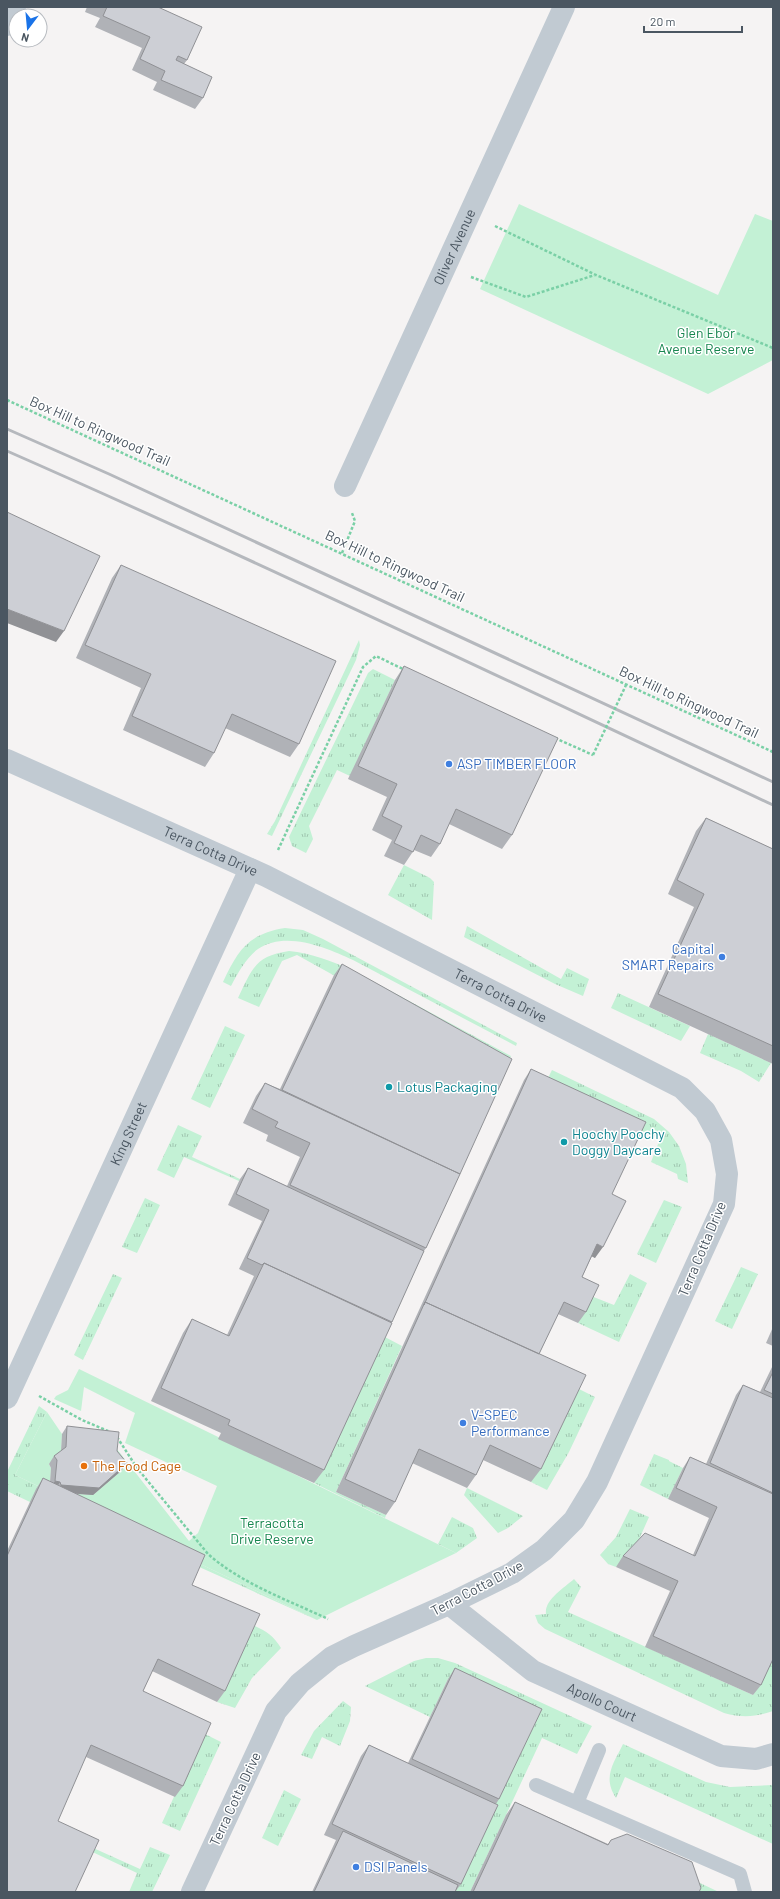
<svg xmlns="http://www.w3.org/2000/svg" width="780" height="1899" font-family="Barlow,sans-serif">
<defs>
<pattern id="grass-tufts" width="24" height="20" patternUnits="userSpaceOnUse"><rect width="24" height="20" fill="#c3f1d5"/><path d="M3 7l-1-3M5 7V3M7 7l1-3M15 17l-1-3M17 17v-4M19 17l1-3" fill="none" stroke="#a0c6b0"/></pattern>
</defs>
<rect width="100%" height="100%" fill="#f5f3f3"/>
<path fill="url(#grass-tufts)" d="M 359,640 L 360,645 L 356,660 L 272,836 L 267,834 L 275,821 Z
M 373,669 L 395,680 L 350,776 L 337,770 L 309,826 L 313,839 L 306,853 L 292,846 L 289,837 L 368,673 Z
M 404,865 L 430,878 L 434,882 L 432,920 L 388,895 Z
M 467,926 L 561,979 L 567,968 L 589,979 L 583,996 L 555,984 L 464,937 Z
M 285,928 L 303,930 L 323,939 L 517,1043 L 516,1046 L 353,960 C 327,948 286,930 258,949 C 246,958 238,973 231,986 L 223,982 C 238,950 248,934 285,928 Z
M 289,951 C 311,953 330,961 350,969 L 511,1056 L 505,1070 L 297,955 L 282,961 L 259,1007 L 238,998 C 252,969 255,956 289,951 Z
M 618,993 L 690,1026 L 681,1041 L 611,1008 Z
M 225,1026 L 245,1035 L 210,1108 L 191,1099 Z
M 708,1034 L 771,1063 L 759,1082 L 741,1071 L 700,1053 Z
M 552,1070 L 654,1119 L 669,1132 L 679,1146 L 686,1164 L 688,1183 L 678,1179 L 677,1174 L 651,1162 L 660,1139 L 543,1088 Z
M 178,1125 L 202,1136 L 192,1157 L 240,1179 L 239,1181 L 184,1157 L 174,1178 L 157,1170 Z
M 145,1198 L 160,1205 L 137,1253 L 122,1247 Z
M 664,1200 L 682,1207 L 656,1263 L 637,1254 Z
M 741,1267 L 758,1274 L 732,1329 L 715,1321 Z
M 113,1274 L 122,1278 L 83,1360 L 74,1355 Z
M 630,1274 L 647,1283 L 619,1342 L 578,1323 L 591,1296 L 614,1305 Z
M 383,1336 L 402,1346 L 336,1492 L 386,1515 L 385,1518 L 314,1483 Z
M 577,1388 L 595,1397 L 569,1452 L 547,1490 L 531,1482 Z
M 39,1406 L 47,1412 L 15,1475 L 317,1620 L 197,1566 L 30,1502 L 7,1491 L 7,1472 Z
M 654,1454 L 669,1460 L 669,1461 L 683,1468 L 668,1499 L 640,1485 Z
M 467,1488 L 523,1516 L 508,1528 L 498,1533 L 464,1495 Z
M 630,1509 L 649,1517 L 637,1544 L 616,1567 L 608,1564 L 600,1555 L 616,1537 Z
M 452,1517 L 473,1528 L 477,1538 L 456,1553 L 438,1544 Z
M 574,1579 L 581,1587 L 568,1612 L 753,1695 L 773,1653 L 773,1711 C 756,1717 742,1718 724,1713 L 545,1629 L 538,1623 L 535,1615 L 546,1614 C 544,1600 564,1588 574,1579 Z
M 253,1625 C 266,1631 274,1636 281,1648 L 252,1678 L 235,1708 L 217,1702 Z
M 426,1658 L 438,1658 L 455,1663 L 592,1726 L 577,1754 L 542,1738 L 470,1892 L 455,1892 L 448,1679 L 430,1717 L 365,1686 L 414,1661 Z
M 343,1701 L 351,1707 L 350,1721 L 340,1746 L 322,1737 L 312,1759 L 301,1755 L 314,1731 Z
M 203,1733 L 221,1742 L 180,1831 L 162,1823 Z
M 623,1744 L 706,1782 L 730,1787 L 773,1785 L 773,1844 L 625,1777 L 616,1798 C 602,1777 614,1763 623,1744 Z
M 284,1790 L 301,1799 L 278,1846 L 262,1838 Z
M 51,1829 L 140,1869 L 150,1847 L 170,1855 L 152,1892 L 129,1892 L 137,1873 L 50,1832 Z
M 683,1875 L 719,1892 L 688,1892 Z"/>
<path fill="#c3f1d5" d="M 519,204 L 718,295 L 755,214 L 773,221 L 773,360 L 708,394 L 480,289 Z
M 79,1369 L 456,1553 L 349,1604 L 317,1620 L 15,1475 L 47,1412 L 62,1434 L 61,1455 L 49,1464 L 51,1468 L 50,1489 L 55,1492 L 93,1495 L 121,1471 L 113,1444 L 189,1541 L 198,1533 L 217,1486 L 125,1443 L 135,1413 L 84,1387 L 81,1411 L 54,1399 L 56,1396 L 68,1390 Z"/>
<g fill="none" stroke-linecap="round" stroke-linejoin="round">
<path stroke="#7ad0a6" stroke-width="2.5" stroke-dasharray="3 2" stroke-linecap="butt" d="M 495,226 L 596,275 L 773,348
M 471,277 L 526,297 L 595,275
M 7,400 L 773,752
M 342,553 L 355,521 L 352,513
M 555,738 L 593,755
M 278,850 L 363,667 L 376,656 L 405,670
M 39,1396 L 82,1420 L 108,1431
M 117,1437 L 137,1468 L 208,1554 C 242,1584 288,1600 328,1619"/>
<path stroke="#c1cad2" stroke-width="14" d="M 536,1785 L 740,1874 L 745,1892
M 577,1803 L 599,1750"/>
<g stroke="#c1cad2" stroke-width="22">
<path d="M 7,25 L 15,7"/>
<path id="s1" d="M 345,486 L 564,7"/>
<path id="s2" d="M 7,760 L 266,876 L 682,1088 L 705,1111 L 721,1140 L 727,1174 L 724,1204 L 597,1482 L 574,1520 L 544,1550 L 512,1573 L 449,1604 L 354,1646 L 332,1657 L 300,1683 L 276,1711 L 192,1892"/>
<path id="s3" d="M 7,1398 L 250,869"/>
<path id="s4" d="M 449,1604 L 533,1671 L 721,1756 L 756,1759 L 773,1754"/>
</g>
<path stroke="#b5b8bd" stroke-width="3" d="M 7,429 L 109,474 L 773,782
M 7,451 C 264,564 518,686 773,805"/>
<path stroke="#7ad0a6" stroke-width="2.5" stroke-dasharray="3 2" stroke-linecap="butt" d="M 593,755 L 626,685"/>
</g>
<path fill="#b0b2b7" d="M 87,7 L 158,7 L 187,60 L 184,64 L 203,98 L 195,109 L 153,90 L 157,82 L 132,70 L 142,48 L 95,27 L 100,18 L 85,12 Z
M 121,565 L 299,744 L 290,757 L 225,728 L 214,753 L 205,767 L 123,730 L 141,688 L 76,658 L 112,578 Z
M 404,666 L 512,835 L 502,849 L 449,824 L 440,844 L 431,857 L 414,850 L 404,865 L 384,856 L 392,840 L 372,830 L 387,797 L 348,779 L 395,680 Z
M 706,818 L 773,849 L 773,1064 L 649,1007 L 694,907 L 668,894 L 696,831 Z
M 342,964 L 426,1248 L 424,1251 L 324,1470 L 314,1483 L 218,1439 L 221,1433 L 151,1401 L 183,1333 L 192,1319 L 227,1335 L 254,1276 L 239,1269 L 262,1221 L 228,1205 L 240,1179 L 248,1168 L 287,1186 L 300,1157 L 266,1141 L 268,1135 L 243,1123 L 256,1096 L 265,1083 L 280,1089 L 334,975 Z
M 531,1069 L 612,1194 L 595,1258 L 592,1256 L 582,1277 L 586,1312 L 578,1323 L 558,1314 L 539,1354 L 541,1469 L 531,1482 L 483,1460 L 476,1475 L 467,1488 L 412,1463 L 395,1502 L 386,1515 L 336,1492 L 524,1080 Z
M 773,1327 L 773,1346 L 766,1343 Z
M 773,1365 L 773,1659 L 761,1685 L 753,1695 L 645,1647 L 670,1591 L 616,1567 L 623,1556 L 693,1555 L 709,1518 L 668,1499 L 683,1468 L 690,1457 L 706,1464 L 736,1395 L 743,1385 L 760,1392 Z
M 67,1426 L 117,1451 L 121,1471 L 93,1495 L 77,1494 L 192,1585 L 225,1691 L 217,1702 L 152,1671 L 143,1691 L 183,1786 L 175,1797 L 86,1757 L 7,1892 L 7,1551 L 36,1489 L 43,1478 L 50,1482 L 51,1468 L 49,1464 L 54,1456 L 61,1451 L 62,1434 Z
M 455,1668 L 499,1799 L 496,1804 L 461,1884 L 455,1892 L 312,1892 L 336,1840 L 324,1835 L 361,1756 L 369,1745 L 408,1763 L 448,1679 Z
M 515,1802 L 608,1844 L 611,1840 L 699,1892 L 470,1892 L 506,1815 Z"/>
<path fill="#909195" d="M 7,609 L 64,631 L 56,642 L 7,623 Z
M 597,1244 L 603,1247 L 595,1258 L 589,1255 Z
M 127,1463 L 121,1471 L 93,1495 L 55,1492 L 61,1485 Z
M 55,1481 L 60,1482 L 55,1490 L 49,1489 Z"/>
<path fill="#cdcfd5" stroke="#909195" d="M 107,7 L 158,7 L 202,27 L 187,60 L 178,56 L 176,60 L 212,77 L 203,98 L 161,80 L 165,71 L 140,59 L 150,37 L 103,16 Z
M 7,512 L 100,556 L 64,631 L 7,609 Z
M 121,565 L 336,661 L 299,744 L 232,714 L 214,753 L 132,716 L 151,674 L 85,645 Z
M 404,666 L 558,738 L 512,835 L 456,809 L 440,844 L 421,835 L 413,852 L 394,843 L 402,826 L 382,816 L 397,784 L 358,766 Z
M 706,818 L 773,849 L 773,1046 L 658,994 L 704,894 L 677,880 Z
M 342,964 L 512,1059 L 460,1174 L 282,1090 Z
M 531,1069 L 646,1122 L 612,1194 L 626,1201 L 603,1247 L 597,1244 L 582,1277 L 599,1285 L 586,1312 L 564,1302 L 539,1354 L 425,1302 L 424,1305 Z
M 265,1083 L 460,1174 L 426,1248 L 290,1185 L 310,1143 L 275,1127 L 278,1122 L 252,1109 Z
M 248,1168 L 424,1251 L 392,1322 L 264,1263 L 262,1265 L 247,1258 L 269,1210 L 236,1194 Z
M 264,1263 L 392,1323 L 324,1470 L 228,1425 L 230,1420 L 161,1388 L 192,1319 L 229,1336 Z
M 425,1302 L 586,1375 L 541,1469 L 490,1445 L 476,1475 L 419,1449 L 395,1502 L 345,1479 Z
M 773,1372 L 773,1394 L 764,1390 Z
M 743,1385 L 773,1398 L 773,1493 L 710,1463 Z
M 67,1426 L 119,1432 L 117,1451 L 127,1463 L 99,1488 L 61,1485 L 60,1482 L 55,1481 L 57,1460 L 54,1456 L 66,1447 Z
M 690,1457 L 773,1494 L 773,1659 L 761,1685 L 653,1636 L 678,1581 L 623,1556 L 645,1533 L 695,1556 L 717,1507 L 676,1488 Z
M 43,1478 L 205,1555 L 192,1585 L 260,1614 L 225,1691 L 158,1659 L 143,1691 L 211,1723 L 183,1786 L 91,1745 L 58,1821 L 99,1840 L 75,1892 L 7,1892 L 7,1556 Z
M 455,1668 L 542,1709 L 499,1799 L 412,1759 Z
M 369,1745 L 498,1805 L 461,1884 L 332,1824 Z
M 515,1802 L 608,1845 L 611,1840 L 627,1834 L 692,1862 L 701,1888 L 699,1892 L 473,1892 Z
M 343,1831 L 458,1885 L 455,1892 L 314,1892 Z"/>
<g fill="#3f7fe0" stroke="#fff" stroke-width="1.5">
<circle cx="449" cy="764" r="4"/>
<circle cx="722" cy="957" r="4"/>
<circle cx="463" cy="1423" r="4"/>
<circle cx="356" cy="1867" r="4"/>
</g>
<g fill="#0f9aa8" stroke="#fff" stroke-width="1.5">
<circle cx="389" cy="1087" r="4"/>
<circle cx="564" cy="1142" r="4"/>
</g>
<circle fill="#e8710a" stroke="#fff" stroke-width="1.5" cx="84" cy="1466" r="4"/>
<g text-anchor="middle" stroke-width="3" stroke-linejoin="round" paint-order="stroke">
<g font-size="14" fill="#4a5661" stroke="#fff">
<text dy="5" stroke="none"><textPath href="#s1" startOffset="263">Oliver Avenue</textPath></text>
<text transform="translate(100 431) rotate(24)" y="5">Box Hill to Ringwood Trail</text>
<text transform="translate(395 566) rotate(25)" y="5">Box Hill to Ringwood Trail</text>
<text transform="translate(689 702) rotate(25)" y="5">Box Hill to Ringwood Trail</text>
<text dy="5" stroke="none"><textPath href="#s2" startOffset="223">Terra Cotta Drive</textPath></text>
<text dy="5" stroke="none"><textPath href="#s2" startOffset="547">Terra Cotta Drive</textPath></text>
<text dy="5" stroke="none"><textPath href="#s3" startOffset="291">King Street</textPath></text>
<text transform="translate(702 1249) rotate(-67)" y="5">Terra Cotta Drive</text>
<text transform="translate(477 1588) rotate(-28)" y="5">Terra Cotta Drive</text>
<text dy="5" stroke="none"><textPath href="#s4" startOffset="183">Apollo Court</textPath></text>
<text transform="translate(235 1799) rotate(-65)" y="5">Terra Cotta Drive</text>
</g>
<g font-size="14" fill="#17864f" stroke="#fff">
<text x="706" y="338">Glen Ebor<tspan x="706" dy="16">Avenue Reserve</tspan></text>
<text x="272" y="1528">Terracotta<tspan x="272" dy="16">Drive Reserve</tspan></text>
</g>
<g font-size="14" fill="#366cbe" stroke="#fff" text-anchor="start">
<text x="457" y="769">ASP TIMBER FLOOR</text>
<text x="714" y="954" text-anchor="end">Capital<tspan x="714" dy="16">SMART Repairs</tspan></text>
<text x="471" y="1420">V-SPEC<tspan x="471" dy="16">Performance</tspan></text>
<text x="364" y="1872">DSI Panels</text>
</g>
<g font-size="14" fill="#0d838f" stroke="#fff" text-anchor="start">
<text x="397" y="1092">Lotus Packaging</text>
<text x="572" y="1139">Hoochy Poochy<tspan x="572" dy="16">Doggy Daycare</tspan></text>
</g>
<g font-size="14" fill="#c56008" stroke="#fff" text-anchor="start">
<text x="92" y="1471">The Food Cage</text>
</g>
</g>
<rect width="780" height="1899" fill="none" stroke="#4a5661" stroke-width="16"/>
<g transform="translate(28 28) rotate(196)"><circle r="19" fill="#ffffff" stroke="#b7bbc0"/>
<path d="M0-3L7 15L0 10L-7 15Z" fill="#1a73e8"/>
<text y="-6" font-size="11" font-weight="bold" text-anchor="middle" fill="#4a5661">N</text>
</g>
<path d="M644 26v6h98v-6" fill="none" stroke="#4a5661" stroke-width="2"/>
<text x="650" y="26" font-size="12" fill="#4a5661" stroke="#ffffff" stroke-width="3" paint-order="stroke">20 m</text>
</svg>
